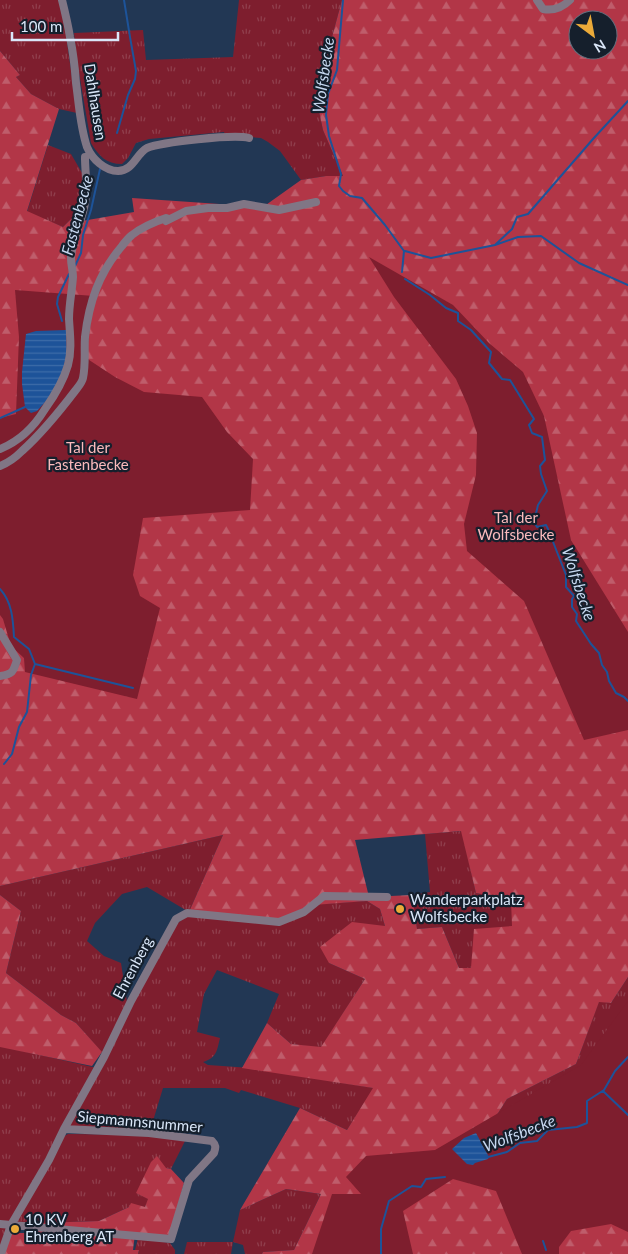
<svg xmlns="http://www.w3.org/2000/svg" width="628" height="1254" font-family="Lato,sans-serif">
<defs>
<pattern id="grass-tufts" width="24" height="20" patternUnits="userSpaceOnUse" patternTransform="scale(1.25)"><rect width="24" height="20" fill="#7e1e2e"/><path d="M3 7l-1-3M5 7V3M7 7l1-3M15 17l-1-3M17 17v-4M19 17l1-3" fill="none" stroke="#903f4d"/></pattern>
<pattern id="forest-firs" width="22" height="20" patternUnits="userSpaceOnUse" patternTransform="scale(1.25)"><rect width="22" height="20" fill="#b23647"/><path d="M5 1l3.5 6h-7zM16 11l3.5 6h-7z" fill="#bf5d6b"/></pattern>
<pattern id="water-rules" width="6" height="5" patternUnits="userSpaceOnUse" patternTransform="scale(1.25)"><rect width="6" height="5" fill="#1d5399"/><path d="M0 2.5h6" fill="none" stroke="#3d6ca8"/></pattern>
</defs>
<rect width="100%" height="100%" fill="#223754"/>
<path fill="url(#grass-tufts)" d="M 0,0 L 61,0 L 77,113 L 59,109 L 31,94 L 16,77 L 20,75 L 0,51 Z
M 239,0 L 342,0 L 316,97 L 323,130 L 343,176 L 326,176 L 301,180 L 280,151 L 268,142 L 261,138 L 225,135 L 224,132 L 149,139 L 136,143 L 128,158 L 122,164 C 106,164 99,156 91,143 L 77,61 L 74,33 L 143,30 L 146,60 L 233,57 Z
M 48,145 L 71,154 L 85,178 L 85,205 L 63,227 L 27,212 Z
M 462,831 L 476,893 L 512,900 L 512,926 L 472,968 L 459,968 L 442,927 L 417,929 L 412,895 L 430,892 L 425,834 Z
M 223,835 L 189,912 L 147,887 L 122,894 L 95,923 L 87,941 L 104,956 L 121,963 L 127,1002 L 175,925 L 193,912 L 367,901 L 380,909 L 385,926 L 329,963 L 365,979 L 321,1048 L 291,1044 L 267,1023 L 279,994 L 217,970 L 204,994 L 197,1032 L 220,1038 C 217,1050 217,1058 203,1062 L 208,1065 L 251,1068 L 374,1088 L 347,1130 L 300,1108 L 241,1090 L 239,1093 L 225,1088 L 163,1088 L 149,1134 L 62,1132 L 0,1254 L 0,1046 L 97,1068 L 105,1056 L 76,1023 L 61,1015 L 6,973 L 21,911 L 0,895 L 0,886 Z
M 628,977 L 628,1048 L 486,1132 L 507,1099 L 576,1064 L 599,1001 L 611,1003 Z
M 68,1134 L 149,1135 L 185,1141 L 171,1169 L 166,1168 L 137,1193 L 149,1199 L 145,1207 L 129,1207 L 99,1221 L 42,1223 L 40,1225 L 16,1223 L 63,1137 Z
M 286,1189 L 321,1194 L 294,1250 L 263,1252 L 262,1254 L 245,1254 L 243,1245 L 233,1242 L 231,1254 L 184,1254 L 187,1242 L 233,1242 L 240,1210 Z
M 138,1238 L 170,1243 L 175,1250 L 175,1254 L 138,1254 L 139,1251 L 135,1250 Z"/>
<path fill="url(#forest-firs)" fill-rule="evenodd" d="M 342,0 L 628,0 L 628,977 L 611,1003 L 599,1002 L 576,1064 L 507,1099 L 486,1132 L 628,1048 L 628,1254 L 262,1254 L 263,1252 L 294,1250 L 321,1194 L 286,1189 L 240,1210 L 300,1108 L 347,1130 L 373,1088 L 242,1068 L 267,1023 L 291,1044 L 321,1047 L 365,979 L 329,963 L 320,947 L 352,922 L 385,926 L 380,909 L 367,901 L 313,905 L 277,923 L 189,912 L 223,835 L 0,886 L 0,51 L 20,75 L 16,77 L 31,94 L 59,109 L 27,211 L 63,227 L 85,205 L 82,221 L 134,212 L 132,198 L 263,207 L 301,180 L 326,176 L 343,176 L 323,130 L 316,97 ZM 578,20 L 608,20 L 608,50 L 578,50 ZM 461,831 L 476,893 L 511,900 L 512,926 L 474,929 L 471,968 L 459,968 L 442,927 L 417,929 L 412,895 L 369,897 L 355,840 Z
M 0,895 L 21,911 L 6,973 L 61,1015 L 76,1023 L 102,1052 L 92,1066 L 0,1047 Z
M 157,1156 L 166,1168 L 171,1169 L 184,1183 L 169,1237 L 135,1234 L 133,1250 L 139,1250 L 138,1254 L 3,1254 L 10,1233 L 28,1233 L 30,1228 L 37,1229 L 41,1223 L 99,1221 L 129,1207 L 131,1203 L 145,1207 L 148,1199 L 136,1193 L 151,1162 Z"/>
<path fill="#7e1e2e" d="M 369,257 L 453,305 L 489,343 L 523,372 L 544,416 L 571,540 L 628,632 L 628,730 L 584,740 L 524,601 L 467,551 L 464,524 L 476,475 L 477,433 L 468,406 L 456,379 L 394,297 Z
M 15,290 L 94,296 L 86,358 L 115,377 L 144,392 L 202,397 L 227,432 L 253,459 L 250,510 L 143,518 L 133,575 L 140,596 L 160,608 L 137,699 L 25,672 L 24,658 L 11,646 L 3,619 L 0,615 L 0,418 L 16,414 L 19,337 Z
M 628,1001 L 628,1232 L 611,1224 L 571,1231 L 559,1247 L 559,1254 L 522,1254 L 496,1191 L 453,1179 L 403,1211 L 413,1254 L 312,1254 L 332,1194 L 361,1194 L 346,1177 L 366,1156 L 435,1150 L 581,1065 Z"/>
<path fill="url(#water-rules)" d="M 66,330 L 67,354 L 58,388 L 37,411 L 31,413 L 25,407 L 22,384 L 22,372 L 26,334 L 36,331 Z
M 476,1133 L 489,1157 L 488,1159 L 475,1163 L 473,1165 L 467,1164 L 452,1149 L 464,1138 Z"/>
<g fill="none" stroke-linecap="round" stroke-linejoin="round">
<path stroke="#1d5399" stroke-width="2" d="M 343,0 L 337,70 L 328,94 L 326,115 L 329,136 L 341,174 L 339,186 L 343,191 L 350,196 L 362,198 L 385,225 L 404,251 L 402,272
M 117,133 L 128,95 L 135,79 L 136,71 L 130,37 L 124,0
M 495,245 L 512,229 L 517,217 L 528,214 L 593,139 L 628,101
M 405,251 L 431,258 L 495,245 L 518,237 L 541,236 L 579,263 L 628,285
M 75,266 L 81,253 L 83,235 L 91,210 L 100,169
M 405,279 L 430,295 L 446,308 L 458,313 L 458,321 L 471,330 L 491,352 L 489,363 L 502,379 L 510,380 L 534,419 L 529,425 L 532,433 L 542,437 L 545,460 L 540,466 L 541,474 L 547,491 L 538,505 L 534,522 L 537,527 L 546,525 L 548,529 L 566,575 L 566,587 L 574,596 L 572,599 L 572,607 L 577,614 L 576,621 L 591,644 L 599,653 L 602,665 L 607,672 L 609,681 L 616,693 L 624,697 L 628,701
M 62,321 L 57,304 L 58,297 L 69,274
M 0,418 L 25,407
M 0,589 C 12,602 13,619 14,637 L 29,649 L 35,664 L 133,688
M 4,764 L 12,754 L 19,727 L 27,712 L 31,675 L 35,664
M 603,1091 L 628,1115
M 488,1157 L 507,1152 L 520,1143 L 537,1141 L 548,1130 L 577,1127 L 587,1123 L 587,1101 L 604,1090 L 615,1071 L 628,1057
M 543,1241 L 546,1250
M 381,1254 L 381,1229 L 389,1201 L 412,1186 L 421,1187 L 426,1179 L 445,1177"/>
<path stroke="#807685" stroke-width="8" d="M 62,0 C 65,12 68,25 70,37 C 73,52 75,68 76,83 C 79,104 80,126 87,147 C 92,159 105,171 118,171 C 133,171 136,154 147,148 C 162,142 234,134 249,138
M 537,0 L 543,9 C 553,11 562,8 570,0
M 166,221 L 186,211 L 208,208 L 227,208 L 244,204 L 279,210 L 316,202
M 0,449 C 20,441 34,427 45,409 C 55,395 63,382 68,365 C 72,350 70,335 69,319 C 69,305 72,291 73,277 C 73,271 71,265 71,258 C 72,239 82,221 85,203 C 88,187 85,173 85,157
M 0,466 C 8,463 16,457 22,451 C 42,433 59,412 75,391 C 78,387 82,383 83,378 C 86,364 84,350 85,337 C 89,302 99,273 122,246 C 125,242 128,238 132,235 C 142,227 154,222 166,218 L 169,219
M 0,632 L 17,660 C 13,672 13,674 0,676
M 0,1224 L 171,1239 L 189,1180 L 214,1153 C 216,1147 216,1145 212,1141 L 149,1133 L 64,1129
M 1,1254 L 11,1225 L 49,1160 L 64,1129 L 104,1057 L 131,1001 L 176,919 L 187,913 L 279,922 L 304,912 L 324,896 L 387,897"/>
</g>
<g fill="#ebaa39" stroke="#151f2c" stroke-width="2">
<circle cx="400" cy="909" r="5"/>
<circle cx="15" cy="1229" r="5"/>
</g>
<g text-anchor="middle" stroke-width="4.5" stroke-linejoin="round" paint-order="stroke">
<g font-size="15" fill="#dae7f9" stroke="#151f2c">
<text transform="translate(95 102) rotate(81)" y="5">Dahlhausen</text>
<text transform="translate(133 968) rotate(-62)" y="5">Ehrenberg</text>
<text transform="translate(140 1122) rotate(5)" y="5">Siepmannsnummer</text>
</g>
<g font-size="15" fill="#fbbabc" stroke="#151f2c">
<text x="88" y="453">Tal der<tspan x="88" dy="17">Fastenbecke</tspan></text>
<text x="516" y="523">Tal der<tspan x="516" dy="17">Wolfsbecke</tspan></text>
</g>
<g font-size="15" fill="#dae7f9" stroke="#151f2c" text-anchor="start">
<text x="410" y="905">Wanderparkplatz<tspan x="410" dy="17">Wolfsbecke</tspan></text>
<text x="25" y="1225">10 KV<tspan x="25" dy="17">Ehrenberg AT</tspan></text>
</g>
<g font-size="16" font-style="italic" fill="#c7d8f0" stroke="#151f2c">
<text transform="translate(323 75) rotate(-82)" y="6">Wolfsbecke</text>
<text transform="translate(77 215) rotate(-75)" y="6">Fastenbecke</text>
<text transform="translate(579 584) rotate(72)" y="6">Wolfsbecke</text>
<text transform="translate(519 1133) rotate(-21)" y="6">Wolfsbecke</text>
</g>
</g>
<g transform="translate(593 35) rotate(148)"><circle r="24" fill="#151f2c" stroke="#646f7e"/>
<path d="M0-4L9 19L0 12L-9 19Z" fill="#ebaa39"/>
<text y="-8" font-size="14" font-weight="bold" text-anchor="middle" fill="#dae7f9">N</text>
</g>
<path d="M12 32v8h106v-8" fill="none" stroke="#dae7f9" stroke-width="2.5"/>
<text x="20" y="32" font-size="15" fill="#dae7f9" stroke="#151f2c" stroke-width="4" paint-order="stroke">100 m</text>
</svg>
